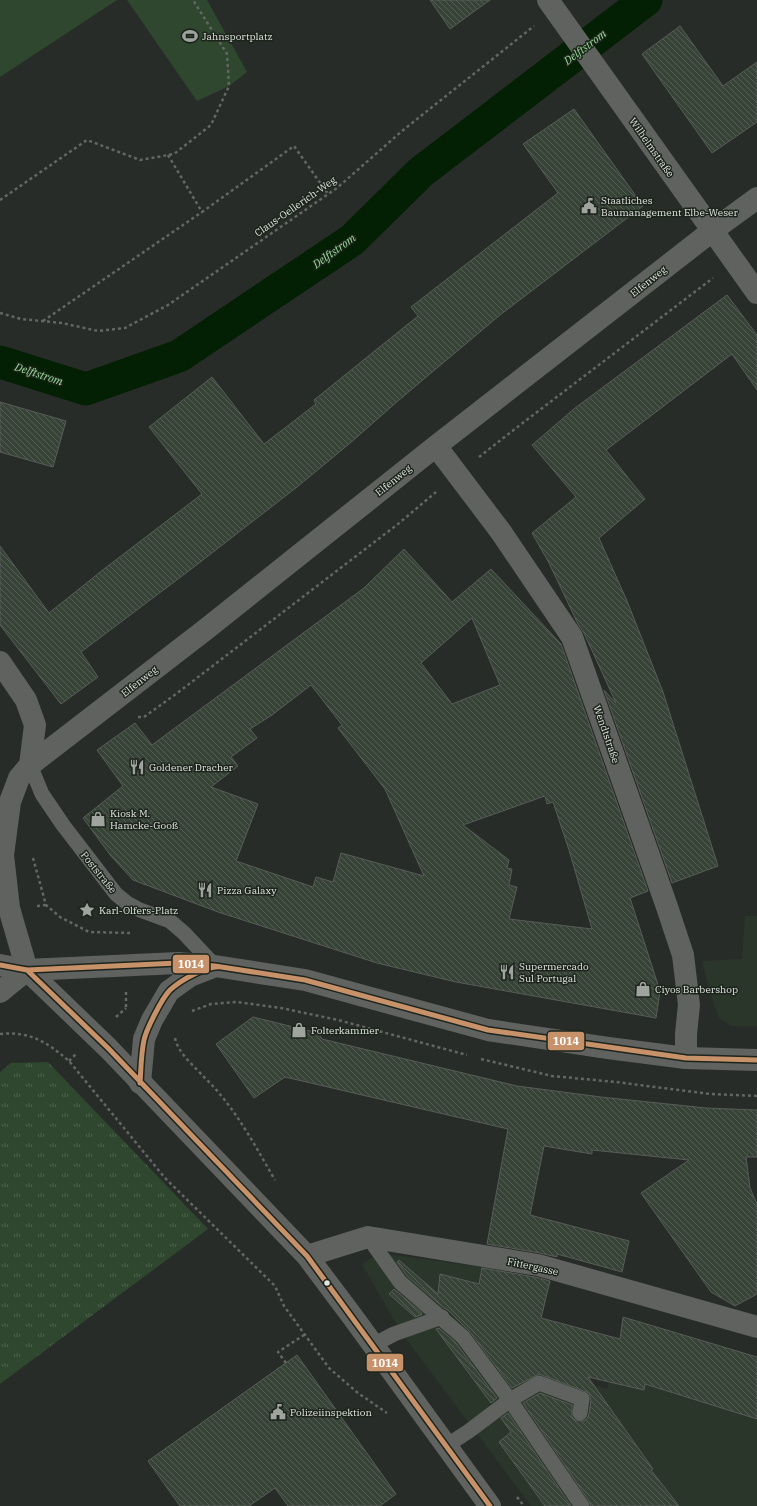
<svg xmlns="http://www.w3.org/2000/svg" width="757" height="1506" font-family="'IBM Plex Serif',serif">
<defs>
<pattern id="grass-tufts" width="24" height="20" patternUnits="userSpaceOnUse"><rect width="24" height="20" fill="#2f472e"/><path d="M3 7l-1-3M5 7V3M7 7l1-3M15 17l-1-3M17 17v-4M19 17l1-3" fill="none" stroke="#4d614c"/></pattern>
<pattern id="building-back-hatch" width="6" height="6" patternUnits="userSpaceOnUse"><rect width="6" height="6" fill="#384338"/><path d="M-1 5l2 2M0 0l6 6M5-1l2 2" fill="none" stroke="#545e54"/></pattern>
</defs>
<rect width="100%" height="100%" fill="#282c28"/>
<path fill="#2b362a" d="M 745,916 L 757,916 L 757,1026 L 732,1026 L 719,1018 L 710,993 L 702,961 L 742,959 Z
M 379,1253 L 503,1270 L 548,1289 L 542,1319 L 529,1368 L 607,1389 L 609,1382 L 757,1357 L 757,1506 L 531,1506 L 401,1332 L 362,1264 Z"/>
<path fill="url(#grass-tufts)" d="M 48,1062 L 208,1229 L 0,1384 L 0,1072 L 11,1063 Z"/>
<path fill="#2f472e" d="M 0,0 L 117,0 L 0,77 Z
M 127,0 L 207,0 L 247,72 L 229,86 L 197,101 Z"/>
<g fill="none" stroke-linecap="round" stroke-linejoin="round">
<path stroke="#042004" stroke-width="33" d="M 0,362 L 86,389 L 179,356 L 352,240 L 421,172 L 646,0"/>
</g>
<path fill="url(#building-back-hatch)" stroke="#585c58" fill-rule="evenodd" d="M 430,0 L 490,0 L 450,29 Z
M 680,26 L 723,86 L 757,62 L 757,122 L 712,153 L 642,54 Z
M 574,109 L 643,206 L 500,315 L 399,400 L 349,444 L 297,487 L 190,570 L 81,652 L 98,677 L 61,704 L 0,625 L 0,546 L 49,613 L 104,569 L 202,494 L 149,427 L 212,377 L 264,444 L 316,404 L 314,400 L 418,316 L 411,307 L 558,193 L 523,144 Z
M 727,295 L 757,335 L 757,390 L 732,354 L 606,450 L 645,499 L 599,538 L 627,601 L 663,692 L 718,866 L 672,883 L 604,690 L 616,703 L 584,633 L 578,624 L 549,563 L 532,533 L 576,497 L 532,445 L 575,408 Z
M 0,402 L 66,421 L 53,467 L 0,452 Z
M 404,549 L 452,602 L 491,569 L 561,644 L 648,891 L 630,898 L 660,991 L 656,1018 L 456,982 L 377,963 L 218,912 L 133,880 L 111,856 L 83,818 L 123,786 L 97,750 L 135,723 L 152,745 L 364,588 ZM 472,618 L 500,685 L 452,704 L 421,663 ZM 311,685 L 342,725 L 338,728 L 385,789 L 424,876 L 341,853 L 333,882 L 316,877 L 313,887 L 236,861 L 258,804 L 211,787 L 238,766 L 231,757 L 257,738 L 250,729 L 272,715 ZM 545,796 L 547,804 L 553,802 L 569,850 L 592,929 L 509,919 L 517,887 L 509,885 L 512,869 L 507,868 L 509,860 L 463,825 Z
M 253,1017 L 318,1033 L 322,1039 L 517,1086 L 601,1097 L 706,1108 L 757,1110 L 757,1157 L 746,1157 L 750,1188 L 757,1204 L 757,1294 L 735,1306 L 711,1292 L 641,1193 L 689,1160 L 592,1150 L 592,1154 L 544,1146 L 530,1215 L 629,1241 L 622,1272 L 557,1254 L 557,1257 L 540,1253 L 487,1244 L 508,1129 L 285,1077 L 254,1098 L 216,1044 Z
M 399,1260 L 438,1294 L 440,1274 L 479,1284 L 482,1268 L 535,1277 L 550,1281 L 541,1318 L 620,1339 L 623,1317 L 757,1357 L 757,1419 L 645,1384 L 644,1390 L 588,1377 L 653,1469 L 651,1470 L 679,1506 L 591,1506 L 589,1501 L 523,1403 L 540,1393 L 572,1405 L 572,1417 L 575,1420 L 583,1421 L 587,1419 L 589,1414 L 591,1400 L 589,1393 L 539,1374 L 512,1388 L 470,1332 L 448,1310 L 444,1308 L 407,1276 L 397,1262 Z
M 394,1289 L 422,1313 L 421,1315 L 415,1317 L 389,1294 Z
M 439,1328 L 456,1343 L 497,1398 L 491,1403 L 436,1329 Z
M 297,1355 L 396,1494 L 380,1506 L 288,1506 L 275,1488 L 249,1506 L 180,1506 L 148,1461 Z
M 508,1413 L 571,1506 L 545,1506 L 499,1442 L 511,1432 L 501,1418 Z"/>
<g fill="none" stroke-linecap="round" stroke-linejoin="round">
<path stroke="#646664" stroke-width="2.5" stroke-dasharray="3 3" stroke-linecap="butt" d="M 168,155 L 202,212 L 294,146 L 328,194
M 0,200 L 87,140 L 140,160 L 174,154 L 211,125 L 229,86 L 227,54 L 193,0
M 0,313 L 21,319 L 62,323 L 98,331 L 125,328 L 168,305 L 337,188 L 402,131 L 534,26
M 43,321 L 202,212
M 479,457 L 520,425 L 713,278
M 138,717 L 144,717 L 176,694 L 398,524 L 436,492
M 33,858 L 46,905 L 60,917 L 89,932 L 130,933
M 37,906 L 46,905
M 126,992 L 126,1007
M 192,1011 L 211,1004 L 237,1002 L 281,1008 L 338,1020 L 467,1055
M 116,1017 L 126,1008
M 0,1034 C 30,1031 47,1042 69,1061 L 165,1178 L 275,1286 L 284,1306 L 329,1368 L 358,1393 L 387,1413
M 175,1038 C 178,1053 194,1066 204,1077 C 235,1107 254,1144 275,1180
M 481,1059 L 552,1076 L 616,1082 L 710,1094 L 757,1096
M 69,1061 L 76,1054
M 286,1363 L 278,1352 L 304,1335
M 517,1497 L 524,1506"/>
<path stroke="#5f625f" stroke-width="15" d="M 30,765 L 42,794 L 63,825 L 116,894 L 127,903 L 140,910 L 170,921 L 184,933 L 215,966
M 368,1237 L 400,1282 L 463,1337 L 510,1400 L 582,1506
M 373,1345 L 394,1334 L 442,1317
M 446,1446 L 469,1431 L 510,1400 L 539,1383 L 582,1399 L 580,1413"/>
<path stroke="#5f625f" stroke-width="22" d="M 548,0 L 757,293
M 436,446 L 501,532 L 572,637 L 666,904 L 683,955 L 689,1005 L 686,1034 L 686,1058
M 0,662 L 26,700 L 35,725 L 30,765
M 307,1256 L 368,1237 L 538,1265 L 757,1327
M 490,1506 L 355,1320 L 307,1256 L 108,1048 L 27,970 L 9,908 L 3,855 L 10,802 L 19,778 L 30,765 L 205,630 L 436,446 L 712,231 L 757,198"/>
<path stroke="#5f625f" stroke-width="22" d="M 0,965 L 27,970 L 178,963 L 215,966 L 305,980 L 488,1030 L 608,1048 L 686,1058 L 757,1060
M 0,992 L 27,970
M 140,1083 L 144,1039 L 152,1020 L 169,991 L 190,976 L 213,967"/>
<defs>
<path id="bus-1" d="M 0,965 L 27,970 L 178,963 L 215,966 L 305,980 L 488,1030 L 686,1058 L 757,1060
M 27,970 L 108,1048 L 307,1256 L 490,1506
M 140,1083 C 141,1069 141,1054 144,1040 C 146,1030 162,998 170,990 C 181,980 207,965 222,967"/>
</defs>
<use href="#bus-1" stroke="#1c241c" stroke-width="8"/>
<use href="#bus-1" stroke="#c7916a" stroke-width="5"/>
</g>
<defs>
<symbol id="stadium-bare" viewBox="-9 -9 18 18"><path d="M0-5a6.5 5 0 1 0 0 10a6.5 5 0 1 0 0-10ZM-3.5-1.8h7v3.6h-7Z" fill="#a0a49f" stroke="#1c241c" stroke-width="2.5" paint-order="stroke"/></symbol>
<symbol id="civic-bare" viewBox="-9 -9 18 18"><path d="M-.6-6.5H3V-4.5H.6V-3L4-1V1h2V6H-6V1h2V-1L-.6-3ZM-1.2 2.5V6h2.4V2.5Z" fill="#a0a49f" stroke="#1c241c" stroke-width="2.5" paint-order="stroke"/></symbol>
<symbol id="restaurant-bare" viewBox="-9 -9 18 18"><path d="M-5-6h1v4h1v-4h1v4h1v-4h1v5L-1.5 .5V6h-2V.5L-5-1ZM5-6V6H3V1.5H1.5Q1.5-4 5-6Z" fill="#a0a49f" stroke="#1c241c" stroke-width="2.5" paint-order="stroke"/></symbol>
<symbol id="shop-bare" viewBox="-9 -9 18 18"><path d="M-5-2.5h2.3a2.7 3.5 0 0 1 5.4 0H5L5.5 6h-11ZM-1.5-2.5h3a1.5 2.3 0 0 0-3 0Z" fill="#a0a49f" stroke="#1c241c" stroke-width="2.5" paint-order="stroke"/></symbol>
<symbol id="sight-bare" viewBox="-9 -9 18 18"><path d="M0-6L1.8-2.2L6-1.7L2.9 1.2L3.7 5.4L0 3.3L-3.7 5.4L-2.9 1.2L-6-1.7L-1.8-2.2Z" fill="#a0a49f" stroke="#1c241c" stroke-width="2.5" paint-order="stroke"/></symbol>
</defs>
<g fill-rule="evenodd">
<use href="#stadium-bare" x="179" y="25" width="22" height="22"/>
<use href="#civic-bare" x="578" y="195" width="22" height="22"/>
<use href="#restaurant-bare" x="126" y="756" width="22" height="22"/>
<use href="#shop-bare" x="87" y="808" width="22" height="22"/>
<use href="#restaurant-bare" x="194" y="879" width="22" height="22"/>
<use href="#sight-bare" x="76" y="899" width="22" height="22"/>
<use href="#restaurant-bare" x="496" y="961" width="22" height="22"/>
<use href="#shop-bare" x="632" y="978" width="22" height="22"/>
<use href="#shop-bare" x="288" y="1019" width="22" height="22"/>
<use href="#civic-bare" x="267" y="1401" width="22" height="22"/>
</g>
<circle fill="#e0e5df" stroke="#1c241c" stroke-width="1.5" cx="327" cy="1283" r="3.5"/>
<g text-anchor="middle" stroke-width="3" stroke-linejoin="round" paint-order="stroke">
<g font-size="10" fill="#e0e5df" stroke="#1c241c" text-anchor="start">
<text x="202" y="40">Jahnsportplatz</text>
<text x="601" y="204">Staatliches<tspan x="601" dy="12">Baumanagement Elbe-Weser</tspan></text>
<text x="149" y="771">Goldener Dracher</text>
<text x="110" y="817">Kiosk M.<tspan x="110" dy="12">Hamcke-Gooß</tspan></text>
<text x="217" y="894">Pizza Galaxy</text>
<text x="99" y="914">Karl-Olfers-Platz</text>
<text x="519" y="970">Supermercado<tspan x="519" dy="12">Sul Portugal</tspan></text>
<text x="655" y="993">Ciyos Barbershop</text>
<text x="311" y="1034">Folterkammer</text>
<text x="290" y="1416">Polizeiinspektion</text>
</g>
<g font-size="10" fill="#e0e5df" stroke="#1c241c">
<text transform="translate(652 147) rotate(55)" y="4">Wilhelmstraße</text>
<text transform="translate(295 206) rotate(-35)" y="4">Claus-Oellerich-Weg</text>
<text transform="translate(648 281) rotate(-38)" y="4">Elfenweg</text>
<text transform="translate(393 480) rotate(-39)" y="4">Elfenweg</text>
<text transform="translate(139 681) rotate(-38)" y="4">Elfenweg</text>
<text transform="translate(607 734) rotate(71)" y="4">Wendtstraße</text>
<text transform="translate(99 872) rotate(51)" y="4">Poststraße</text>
<text transform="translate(533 1266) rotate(12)" y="4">Fittergasse</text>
</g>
<g font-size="11" font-style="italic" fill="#99e198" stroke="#1c241c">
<text transform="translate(585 47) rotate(-37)" y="4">Delftstrom</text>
<text transform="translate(334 251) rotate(-36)" y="4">Delftstrom</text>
<text transform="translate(39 374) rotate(18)" y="4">Delftstrom</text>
</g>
</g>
<g stroke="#1c241c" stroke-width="1.5">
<rect x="172" y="954" width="38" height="20" rx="4" fill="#c7916a"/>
<rect x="547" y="1031" width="38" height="20" rx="4" fill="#c7916a"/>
<rect x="366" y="1353" width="38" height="19" rx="4" fill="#c7916a"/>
</g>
<g font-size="11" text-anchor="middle" font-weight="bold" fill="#fff">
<text x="191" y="968">1014</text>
<text x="566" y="1045">1014</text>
<text x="385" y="1367">1014</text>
</g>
</svg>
